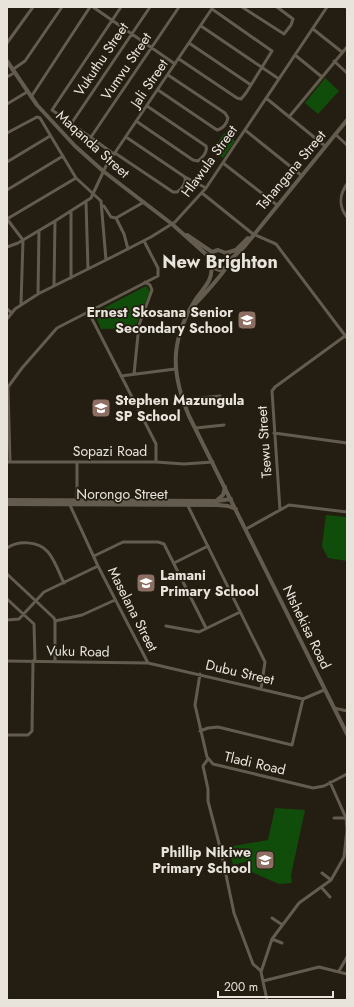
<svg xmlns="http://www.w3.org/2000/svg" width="354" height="1007" font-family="Jost,sans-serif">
<rect width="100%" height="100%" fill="#241e12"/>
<path fill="#114d0a" d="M 325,78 L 339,91 L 318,114 L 305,103 Z
M 224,133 L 235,141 L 223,158 L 212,151 Z
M 146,286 L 150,291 L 135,328 L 101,329 L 94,312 L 101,312 L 100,310 Z
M 326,515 L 347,517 L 347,561 L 328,558 L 322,546 Z
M 275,808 L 305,810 L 291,875 L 292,883 L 279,884 L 252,872 L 249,861 L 233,865 L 228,847 L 268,840 Z"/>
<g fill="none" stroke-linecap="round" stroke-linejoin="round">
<path stroke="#625b4e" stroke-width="3" d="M 93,7 L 175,64
M 242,7 L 284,34 L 291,25 L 293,19 L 277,7
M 346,7 L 347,8
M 201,26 L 279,79
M 313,29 L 342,52
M 7,43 L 33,7
M 189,43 L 251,85
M 295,55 L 322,77
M 179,59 L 237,98 L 241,99 L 246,93 L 272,51 L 212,9
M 334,61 L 347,73
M 12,70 L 25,61 L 62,7
M 7,77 L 14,73
M 158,90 L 217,130 C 223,129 227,123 228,118 L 225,113 L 168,75
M 31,97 L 90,7
M 266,98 L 325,146
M 7,104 L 27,92
M 289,117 L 347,47
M 136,121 L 193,160 L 198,161 C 203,157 208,152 206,146 L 147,106
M 71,124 L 150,7
M 245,130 L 301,175
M 7,133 L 37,117 L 40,118 L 76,178 L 101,201 L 106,260
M 335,134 L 347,145
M 91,137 L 179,7
M 126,137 L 185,177 L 206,188
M 115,153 L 173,192 L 177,192 C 182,189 186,183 185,178
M 114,154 L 52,110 L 121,7
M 7,162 L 50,136
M 223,163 L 277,205
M 347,184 C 339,195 339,207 347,217
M 7,190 L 63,156
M 202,193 L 253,234 L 276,244 L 347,338
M 86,202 L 88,269
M 102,206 L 104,206 L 111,217 L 116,218 L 144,202
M 116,218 L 124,234 L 128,249
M 7,219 L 23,240 L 21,304
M 7,219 L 76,178
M 7,247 L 18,243 L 55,221 L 91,198 L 106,166 L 213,7
M 71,278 L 71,212
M 54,286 L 55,221
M 38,294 L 39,231
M 7,309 L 12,313
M 88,311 L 156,444 L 156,462
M 7,319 L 15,309 L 38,294 L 112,257 L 151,237 L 175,222 L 206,188 L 327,7
M 134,374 L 139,325 L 152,290 L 150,285 L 145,282
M 121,376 L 175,369
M 183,401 L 190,399 L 220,396
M 196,428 L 224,425
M 274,433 L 347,443
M 7,462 L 156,462 L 184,464 L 213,462
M 10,462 L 8,387 L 22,368 L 57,328 L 158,276 L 158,268 L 144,241
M 77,501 L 77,462
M 69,503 L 98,566 L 148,663
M 187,504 L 265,662 L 261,689
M 280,510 L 272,391 L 275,387 L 345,336
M 246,529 L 289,505 L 347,512
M 7,548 C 18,540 39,541 48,552 C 55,560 59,573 64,583
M 94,556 L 123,542 L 158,542 L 164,544 L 206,628
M 174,563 L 208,546
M 7,574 L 54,618 L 55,621 L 55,661
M 7,599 L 34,624 L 35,661
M 7,620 L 19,619 L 44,592 L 98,566
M 55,621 L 82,615 L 115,600
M 166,626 L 199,632 L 240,612
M 7,661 L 148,663 L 303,699 L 324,690
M 200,674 L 195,705 L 207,757 L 213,764 L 313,788 L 324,786 L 347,774
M 334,708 L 347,711
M 200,731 L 208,728 L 218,727 L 292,745 L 303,699
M 7,735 L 28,735 L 32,731 L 33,661
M 208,759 L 203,766 L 208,789 L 208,801 L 221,851 L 234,913 L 253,964 L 261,971
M 334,818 L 346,818
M 322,873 L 331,880
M 322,888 L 330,897
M 272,918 L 281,924
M 272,939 L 282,943
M 339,971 L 347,957
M 263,981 L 319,967 L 347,974
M 267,1000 L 261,972 L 272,939 L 299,903 L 331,880 L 344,857 L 347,830 L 346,818 L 330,782"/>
<path stroke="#625b4e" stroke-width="4" d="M 7,61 L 37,105 L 75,146 L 103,171 L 172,224 L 209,257
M 187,235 L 212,252
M 226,253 L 236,250 L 248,238
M 229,261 L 244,247 L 347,120
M 211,267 C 214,281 200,291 194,302 C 170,342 171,373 189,416 L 347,734
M 194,305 C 201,298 227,270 229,262 C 229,258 228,256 226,253 L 218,250 L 212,252 L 208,260 L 211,267 L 219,270 L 225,268
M 7,500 L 216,501 L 223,495 L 225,487
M 217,501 L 231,499
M 7,504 L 218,505 L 228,506 L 236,509"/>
</g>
<defs>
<symbol id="school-square" viewBox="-11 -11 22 22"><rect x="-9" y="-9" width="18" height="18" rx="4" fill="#8d6e63" stroke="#241e12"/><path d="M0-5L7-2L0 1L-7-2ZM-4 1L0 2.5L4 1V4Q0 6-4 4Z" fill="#fff"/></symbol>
</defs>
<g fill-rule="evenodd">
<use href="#school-square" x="236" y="309" width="22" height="22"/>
<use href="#school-square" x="90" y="397" width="22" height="22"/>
<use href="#school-square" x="135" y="572" width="22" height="22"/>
<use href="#school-square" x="254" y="849" width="22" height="22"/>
</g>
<g text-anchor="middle" stroke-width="3.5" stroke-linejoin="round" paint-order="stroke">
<g font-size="14" fill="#e8e4dc" stroke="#241e12">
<text transform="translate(101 59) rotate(-56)" y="5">Vukuthu Street</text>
<text transform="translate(126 66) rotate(-56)" y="5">Vumvu Street</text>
<text transform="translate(149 83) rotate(-56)" y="5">Jali Street</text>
<text transform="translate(93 144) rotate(42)" y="5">Maqanda Street</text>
<text transform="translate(209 161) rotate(-54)" y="5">Hlawula Street</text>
<text transform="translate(291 170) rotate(-50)" y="5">Tshangana Street</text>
<text transform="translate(264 442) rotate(-94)" y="5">Tsewu Street</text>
<text x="110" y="456">Sopazi Road</text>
<text x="122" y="499">Norongo Street</text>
<text transform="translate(133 609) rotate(63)" y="5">Maselana Street</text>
<text transform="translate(307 627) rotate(64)" y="5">Ntshekisa Road</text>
<text transform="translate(78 651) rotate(1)" y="5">Vuku Road</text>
<text transform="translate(240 672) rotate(13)" y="5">Dubu Street</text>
<text transform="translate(255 763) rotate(13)" y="5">Tladi Road</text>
</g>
<g font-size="14" font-weight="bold" fill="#e8e4dc" stroke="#241e12" text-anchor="end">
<text x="233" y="317">Ernest Skosana Senior<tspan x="233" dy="16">Secondary School</tspan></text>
<text x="115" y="405" text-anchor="start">Stephen Mazungula<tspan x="115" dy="16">SP School</tspan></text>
<text x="160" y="580" text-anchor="start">Lamani<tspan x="160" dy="16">Primary School</tspan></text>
<text x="251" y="857">Phillip Nikiwe<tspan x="251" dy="16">Primary School</tspan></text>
</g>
<g font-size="18" font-weight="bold" fill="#e8e4dc" stroke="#241e12">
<text x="220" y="268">New Brighton</text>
</g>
</g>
<rect width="354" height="1007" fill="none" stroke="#e8e4dc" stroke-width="16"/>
<path d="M218 991v6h115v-6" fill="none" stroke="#e8e4dc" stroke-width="2"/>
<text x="224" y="991" font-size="12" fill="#e8e4dc" stroke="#241e12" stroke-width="3" paint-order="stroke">200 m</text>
</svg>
